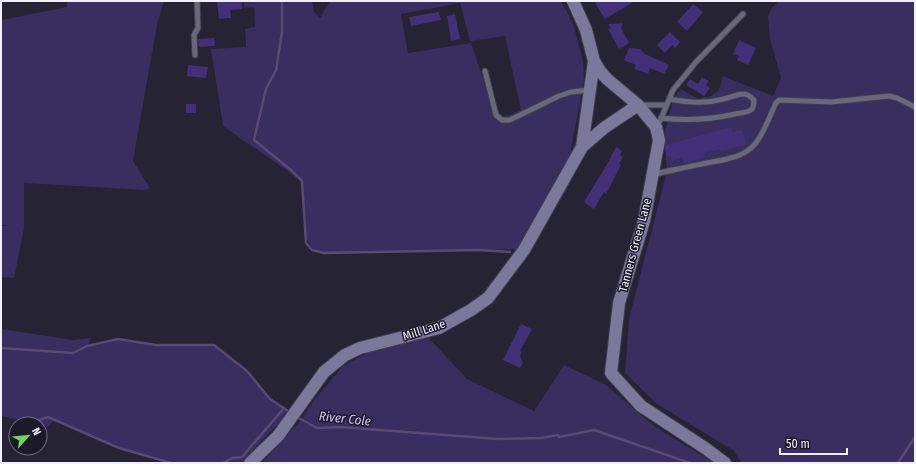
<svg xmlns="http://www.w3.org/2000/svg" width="916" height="464" font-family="'Fira Sans Condensed',sans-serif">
<rect width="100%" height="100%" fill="#252334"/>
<path fill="#382e5f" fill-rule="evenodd" d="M 67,1 L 164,1 L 157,25 L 133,161 L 150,188 L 146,190 L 24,183 L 24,228 L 14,278 L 1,277 L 1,226 L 9,226 L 1,225 L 1,20 L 67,7 Z
M 244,1 L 312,1 L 314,12 L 320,18 L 330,1 L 561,1 L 573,23 L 583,61 L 584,81 L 568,165 L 520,249 L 324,253 L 312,248 L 307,239 L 302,181 L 223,126 L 211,49 L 246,47 L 245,29 L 255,27 L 254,7 L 244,8 ZM 460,3 L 470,41 L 505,36 L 521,110 L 497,120 L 471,43 L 408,53 L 401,14 Z
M 779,1 L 915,1 L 915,463 L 742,463 L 733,450 L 657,404 L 625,373 L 629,319 L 667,171 L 664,136 L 674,97 L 676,96 L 681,89 L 698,99 L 711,96 L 719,90 L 723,76 L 773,96 L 781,78 L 770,39 L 768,16 L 772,8 Z
M 1,329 L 73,340 L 91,338 L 88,346 L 118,339 L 156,345 L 214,345 L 247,371 L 270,399 L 289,412 L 241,463 L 170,463 L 119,448 L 55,420 L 47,427 L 40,424 L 1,416 Z
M 429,338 L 467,379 L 534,411 L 564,365 L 606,385 L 654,426 L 714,463 L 262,463 L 301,420 L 314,400 L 343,366 L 373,350 Z"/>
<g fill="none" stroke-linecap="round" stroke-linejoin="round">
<path stroke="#574a73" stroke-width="2.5" d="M 282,1 L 282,32 L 276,70 L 266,89 L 254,140 L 291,170 L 302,181 L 306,243 L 312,250 L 324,253 L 479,250 L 510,252
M 1,348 L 73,353 L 87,346 L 118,339 L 156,345 L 214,345 L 247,371 L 270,399 L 291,413
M 297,417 L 317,428 L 340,427 L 498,439 L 541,438 L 558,435 L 559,437 L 594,430 L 690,463
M 33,422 L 48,417 L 119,448 L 171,463
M 223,463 L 232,458 L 242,457 L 284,408
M 898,463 L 915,437"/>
</g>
<path fill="#423179" d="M 217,1 L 242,1 L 242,9 L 230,10 L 231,18 L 219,19 Z
M 599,1 L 635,1 L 605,19 L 595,3 Z
M 693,4 L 703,12 L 687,31 L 677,22 Z
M 439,12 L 441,20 L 411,26 L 409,17 Z
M 455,14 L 460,39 L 451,41 L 447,16 Z
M 623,23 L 621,28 L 629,43 L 619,49 L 608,29 L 611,28 L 608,24 Z
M 670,32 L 680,42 L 675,48 L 672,45 L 665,53 L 657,45 Z
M 214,38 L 215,46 L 199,47 L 198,39 Z
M 739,40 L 756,48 L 748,65 L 737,60 L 739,56 L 733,54 Z
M 629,48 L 640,49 L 645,54 L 669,65 L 664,74 L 650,68 L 648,74 L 634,69 L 636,65 L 624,60 Z
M 188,65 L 208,67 L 206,78 L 187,76 Z
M 702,77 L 709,81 L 706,85 L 710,88 L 704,96 L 686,85 L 690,79 L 698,84 Z
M 186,104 L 196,104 L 196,113 L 186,113 Z
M 731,127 L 733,132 L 742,130 L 746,145 L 720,151 L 720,149 L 704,153 L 705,157 L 684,163 L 682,158 L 672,161 L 671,156 L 667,157 L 665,148 L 666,145 Z
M 616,147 L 622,151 L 620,155 L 623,157 L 619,164 L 621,165 L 606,194 L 604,192 L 594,209 L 584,202 L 606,166 Z
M 521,324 L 532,329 L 520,351 L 522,352 L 520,356 L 523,363 L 520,368 L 503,360 Z"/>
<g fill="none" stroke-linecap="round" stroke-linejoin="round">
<defs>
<path id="lane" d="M 195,55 L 194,35 L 198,28 L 197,1
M 485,71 L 496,115 L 502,120 L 510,120 L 559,96 L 571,92 L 589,90
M 639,105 L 666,105
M 661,118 C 687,121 709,120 735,114 C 740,113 748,113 752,109 C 754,106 754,104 754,100 C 751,97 748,94 744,94 C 736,94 727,99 719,100 C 702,104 686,102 669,99
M 660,121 L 673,90 L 696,62 L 743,14
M 654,174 C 670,171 686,167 702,164 C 719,160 743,159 755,144 C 763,135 770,115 776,103 L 779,100 L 831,102 L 889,96 L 897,98 L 915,107"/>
<path id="secondary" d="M 573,1 L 586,30 L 594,61 L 600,71 L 607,79 L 638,105 L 656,127 L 659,140 L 644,221 L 619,303 L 611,373 L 641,406 L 705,448 L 725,463
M 582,147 L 604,128 L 638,105
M 250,463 L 278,436 L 324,372 L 345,355 L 360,348 L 439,328 L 471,310 L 488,298 L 524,250 L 582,147 L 594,61"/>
</defs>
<use href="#lane" stroke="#403e4c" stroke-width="7"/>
<use href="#secondary" stroke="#403e4c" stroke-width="14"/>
<use href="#lane" stroke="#69677b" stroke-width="5"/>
<use href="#secondary" stroke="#7c789c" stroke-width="12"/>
</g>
<g text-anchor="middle" stroke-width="3" stroke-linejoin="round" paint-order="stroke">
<g font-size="12" fill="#f0effb" stroke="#1c192a">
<text transform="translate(635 245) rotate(-75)" y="4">Tanners Green Lane</text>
<text transform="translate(424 330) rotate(-18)" y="4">Mill Lane</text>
</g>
<g font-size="13" font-style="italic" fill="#cfcaf5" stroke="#1c192a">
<text transform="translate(345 418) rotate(6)" y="5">River Cole</text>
</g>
</g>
<rect width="916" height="464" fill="none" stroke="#f0effb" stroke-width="4"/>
<g transform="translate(28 436) rotate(63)"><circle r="19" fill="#1c192a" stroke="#716f7e"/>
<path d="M0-3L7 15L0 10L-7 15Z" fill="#72d25d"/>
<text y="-6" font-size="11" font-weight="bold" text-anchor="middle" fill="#f0effb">N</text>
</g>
<path d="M780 448v6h67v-6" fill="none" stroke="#f0effb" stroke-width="2"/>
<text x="786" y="448" font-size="12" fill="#f0effb" stroke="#1c192a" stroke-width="3" paint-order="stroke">50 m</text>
</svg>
